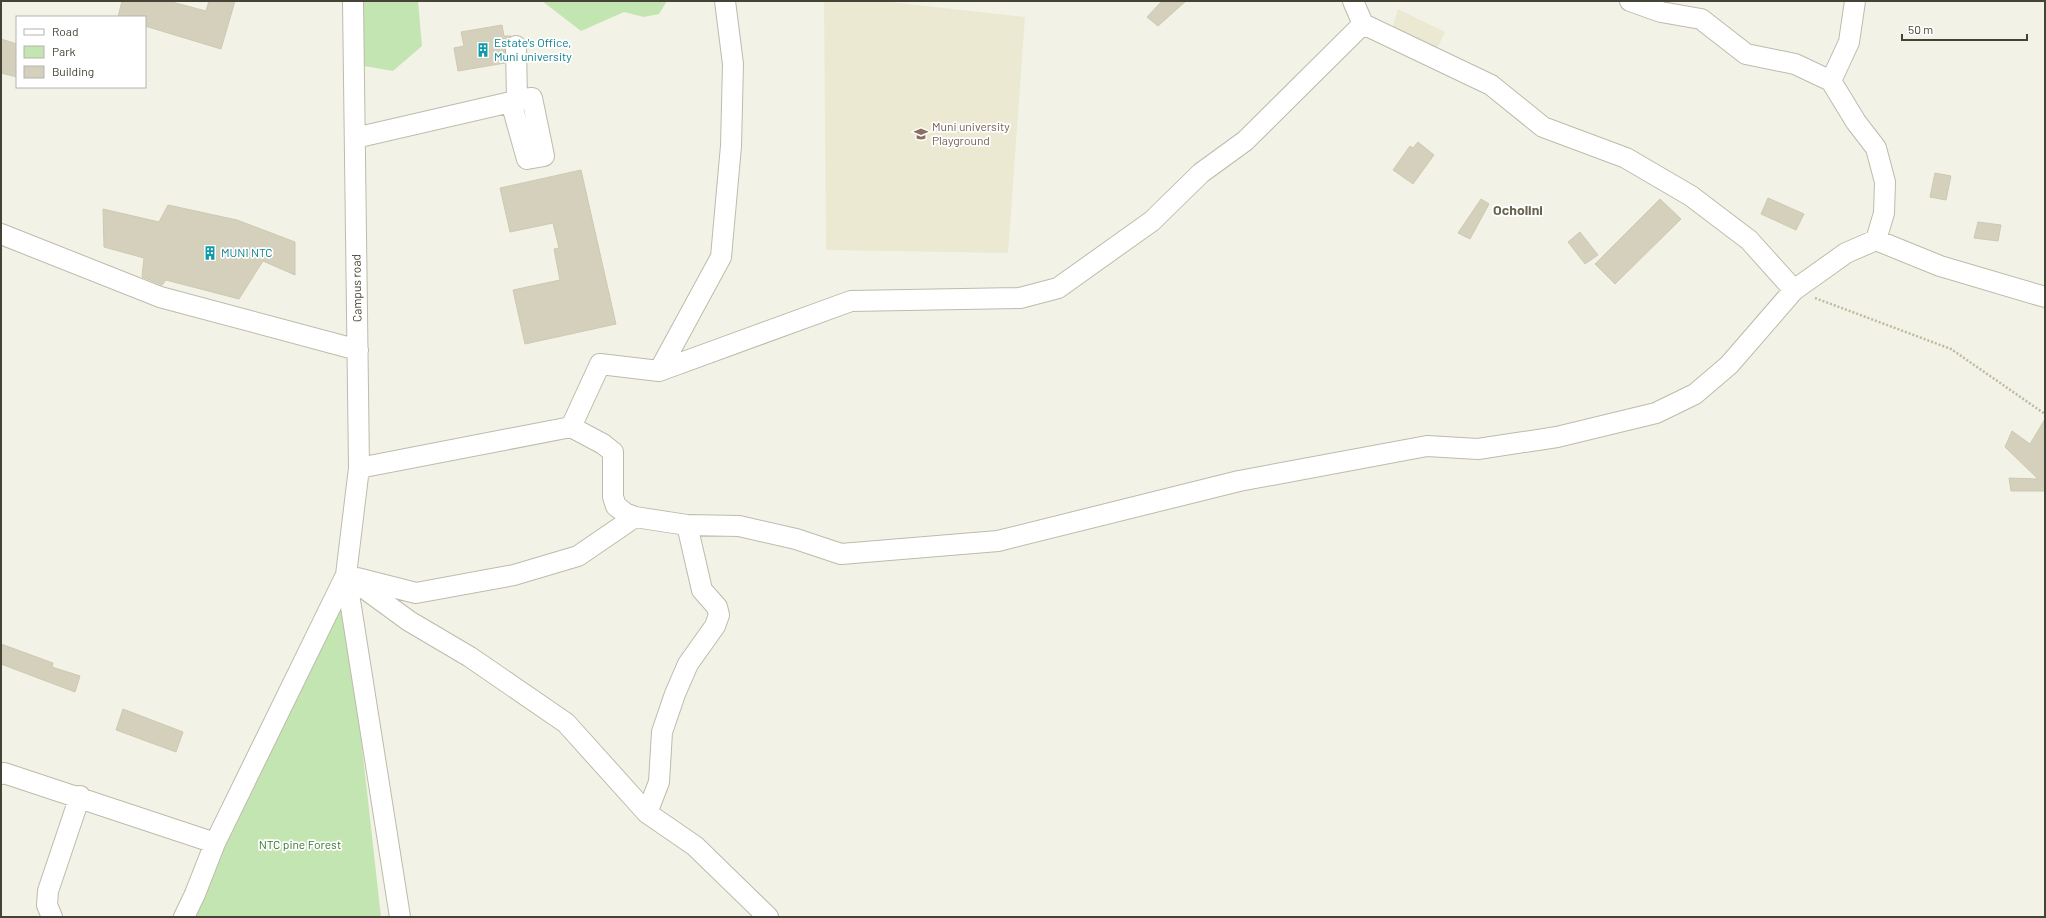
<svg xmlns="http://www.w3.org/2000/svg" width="2046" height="918" font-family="Barlow,sans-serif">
<rect width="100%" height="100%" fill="#f3f2e7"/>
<path fill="#ebe9d1" d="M 824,1 L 881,1 L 1025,17 L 1008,253 L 826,250 Z
M 1398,9 L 1445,32 L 1436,51 L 1391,31 Z"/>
<path fill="#c3e5b1" d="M 358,1 L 418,1 L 422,46 L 393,71 L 358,65 Z
M 542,1 L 667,1 L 659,14 L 644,17 L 624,12 L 581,31 Z
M 344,585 L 381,917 L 189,917 Z"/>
<path fill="#d4d0bc" stroke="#cec9b0" d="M 122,1 L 168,1 L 206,11 L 209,1 L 235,1 L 221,49 L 145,26 L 145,17 L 118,17 Z
M 1162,1 L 1186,1 L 1158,26 L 1147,17 Z
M 502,25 L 504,36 L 511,36 L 506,40 L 505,46 L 505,63 L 458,71 L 454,48 L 464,46 L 461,32 Z
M 1,39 L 17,44 L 17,77 L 1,73 Z
M 1418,142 L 1434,155 L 1413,184 L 1393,170 L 1410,146 L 1413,148 Z
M 581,170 L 616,324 L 525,344 L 513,290 L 560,280 L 554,249 L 559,248 L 553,223 L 510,232 L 500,188 Z
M 1935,173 L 1951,176 L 1946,200 L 1930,197 Z
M 1768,198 L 1804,214 L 1796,230 L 1761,214 Z
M 1481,199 L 1489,204 L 1470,239 L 1458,233 Z
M 1660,199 L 1681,219 L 1615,284 L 1595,264 Z
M 168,205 L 237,220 L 295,242 L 295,275 L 263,261 L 239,299 L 166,280 L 162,285 L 142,277 L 144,258 L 104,247 L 103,209 L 159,222 Z
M 1978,222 L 2001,225 L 1998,241 L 1974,238 Z
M 1580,232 L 1598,255 L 1585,264 L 1568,242 Z
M 2045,419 L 2045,491 L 2011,491 L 2009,478 L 2038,479 L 2005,447 L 2012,431 L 2030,444 Z
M 1,644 L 53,663 L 52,667 L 80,676 L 75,692 L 1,664 Z
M 123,709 L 183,732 L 176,752 L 116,730 Z"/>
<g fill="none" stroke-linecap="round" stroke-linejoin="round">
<defs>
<path id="minor" d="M 353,1 L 359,468 L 346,575 L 400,917
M 1353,1 L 1363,24 L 1491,85 L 1543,127 L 1626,158 L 1691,196 L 1749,240 L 1794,290 L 1846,253 L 1876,240 L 1940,266 L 2045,297
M 1630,1 L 1661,12 L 1701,19 L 1746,54 L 1795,64 L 1831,81 L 1856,122 L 1876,148 L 1885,182 L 1884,213 L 1876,240
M 1831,81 L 1849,42 L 1855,1
M 355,138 L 511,102 L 527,159 L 544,156 L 532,98 L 517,100 L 516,46
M 1,234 L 160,297 L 358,350
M 659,371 L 721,257 L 731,146 L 733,64 L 725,1
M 571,427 L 603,444 L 613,452 L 613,497 L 616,506 L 625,513 L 635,517 L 687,525 L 739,526 L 796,539 L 841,554 L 998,541 L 1239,481 L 1427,446 L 1478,449 L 1557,437 L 1656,413 L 1695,394 L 1729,365 L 1794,290
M 359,468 L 571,427 L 600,364 L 659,371 L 851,301 L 1020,298 L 1058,288 L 1152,221 L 1201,173 L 1245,141 L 1363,24
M 346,575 L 409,621 L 470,657 L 566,723 L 647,813 L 695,846 L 768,917
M 357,578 L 416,593 L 514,575 L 578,556 L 635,517
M 1,774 L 4,773 L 215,843 L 346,575
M 647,813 L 659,782 L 662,732 L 675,694 L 688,664 L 715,626 L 719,615 L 717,607 L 702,590 L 687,525
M 52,917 L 47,905 L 48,891 L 80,796
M 184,917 L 195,894 L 215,843"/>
</defs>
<use href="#minor" stroke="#bebbaa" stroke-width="22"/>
<path stroke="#bfba9b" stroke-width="2.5" stroke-dasharray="2 2" stroke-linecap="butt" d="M 1815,298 L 1951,349 L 2045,414"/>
<use href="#minor" stroke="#fff" stroke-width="20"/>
</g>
<defs>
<symbol id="building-bare" viewBox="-9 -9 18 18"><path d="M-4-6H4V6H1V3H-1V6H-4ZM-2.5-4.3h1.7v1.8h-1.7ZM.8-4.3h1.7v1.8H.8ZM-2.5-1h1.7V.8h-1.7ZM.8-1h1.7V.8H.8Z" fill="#0f9aa8" stroke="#fff" stroke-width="2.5" paint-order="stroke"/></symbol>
<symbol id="school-bare" viewBox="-9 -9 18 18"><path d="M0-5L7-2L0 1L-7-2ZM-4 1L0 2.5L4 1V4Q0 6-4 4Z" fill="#8d6e63" stroke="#fff" stroke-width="2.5" paint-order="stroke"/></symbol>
</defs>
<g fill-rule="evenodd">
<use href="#building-bare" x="473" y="40" width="20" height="20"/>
<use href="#school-bare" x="911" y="124" width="20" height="20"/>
<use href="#building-bare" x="200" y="243" width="20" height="20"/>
</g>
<g text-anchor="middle" stroke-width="3.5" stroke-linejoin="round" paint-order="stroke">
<g font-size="12" fill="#0d838f" stroke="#fff" text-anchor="start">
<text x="494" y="47">Estate's Office,<tspan x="494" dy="14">Muni university</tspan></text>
<text x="221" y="257">MUNI NTC</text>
</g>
<g font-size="12" fill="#785e54" stroke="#fff" text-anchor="start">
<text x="932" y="131">Muni university<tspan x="932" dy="14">Playground</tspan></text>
</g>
<g font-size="12" fill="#454336" stroke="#fff">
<text transform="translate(357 288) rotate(-91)" y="4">Campus road</text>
</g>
<g font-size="12" fill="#38752c" stroke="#fff">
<text x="300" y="849">NTC pine Forest</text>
</g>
<g font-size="14" font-weight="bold" fill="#68634e" stroke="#fff">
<text x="1518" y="215">Ocholini</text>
</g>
</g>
<rect width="2046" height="918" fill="none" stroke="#454336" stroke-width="4"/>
<rect x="16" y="16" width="130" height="72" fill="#ffffff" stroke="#b5b4af"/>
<rect x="24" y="29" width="20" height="6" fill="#ffffff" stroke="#b5b4af"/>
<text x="52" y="36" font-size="12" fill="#454336">Road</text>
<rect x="24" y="46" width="20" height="12" fill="#c3e5b1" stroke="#b5b4af"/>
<text x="52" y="56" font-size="12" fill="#454336">Park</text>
<rect x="24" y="66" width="20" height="12" fill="#d4d0bc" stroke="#b5b4af"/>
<text x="52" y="76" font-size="12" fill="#454336">Building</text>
<path d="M1902 34v6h125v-6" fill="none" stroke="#454336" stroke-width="2"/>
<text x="1908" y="34" font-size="12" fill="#454336" stroke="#ffffff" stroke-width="3" paint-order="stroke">50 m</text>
</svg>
